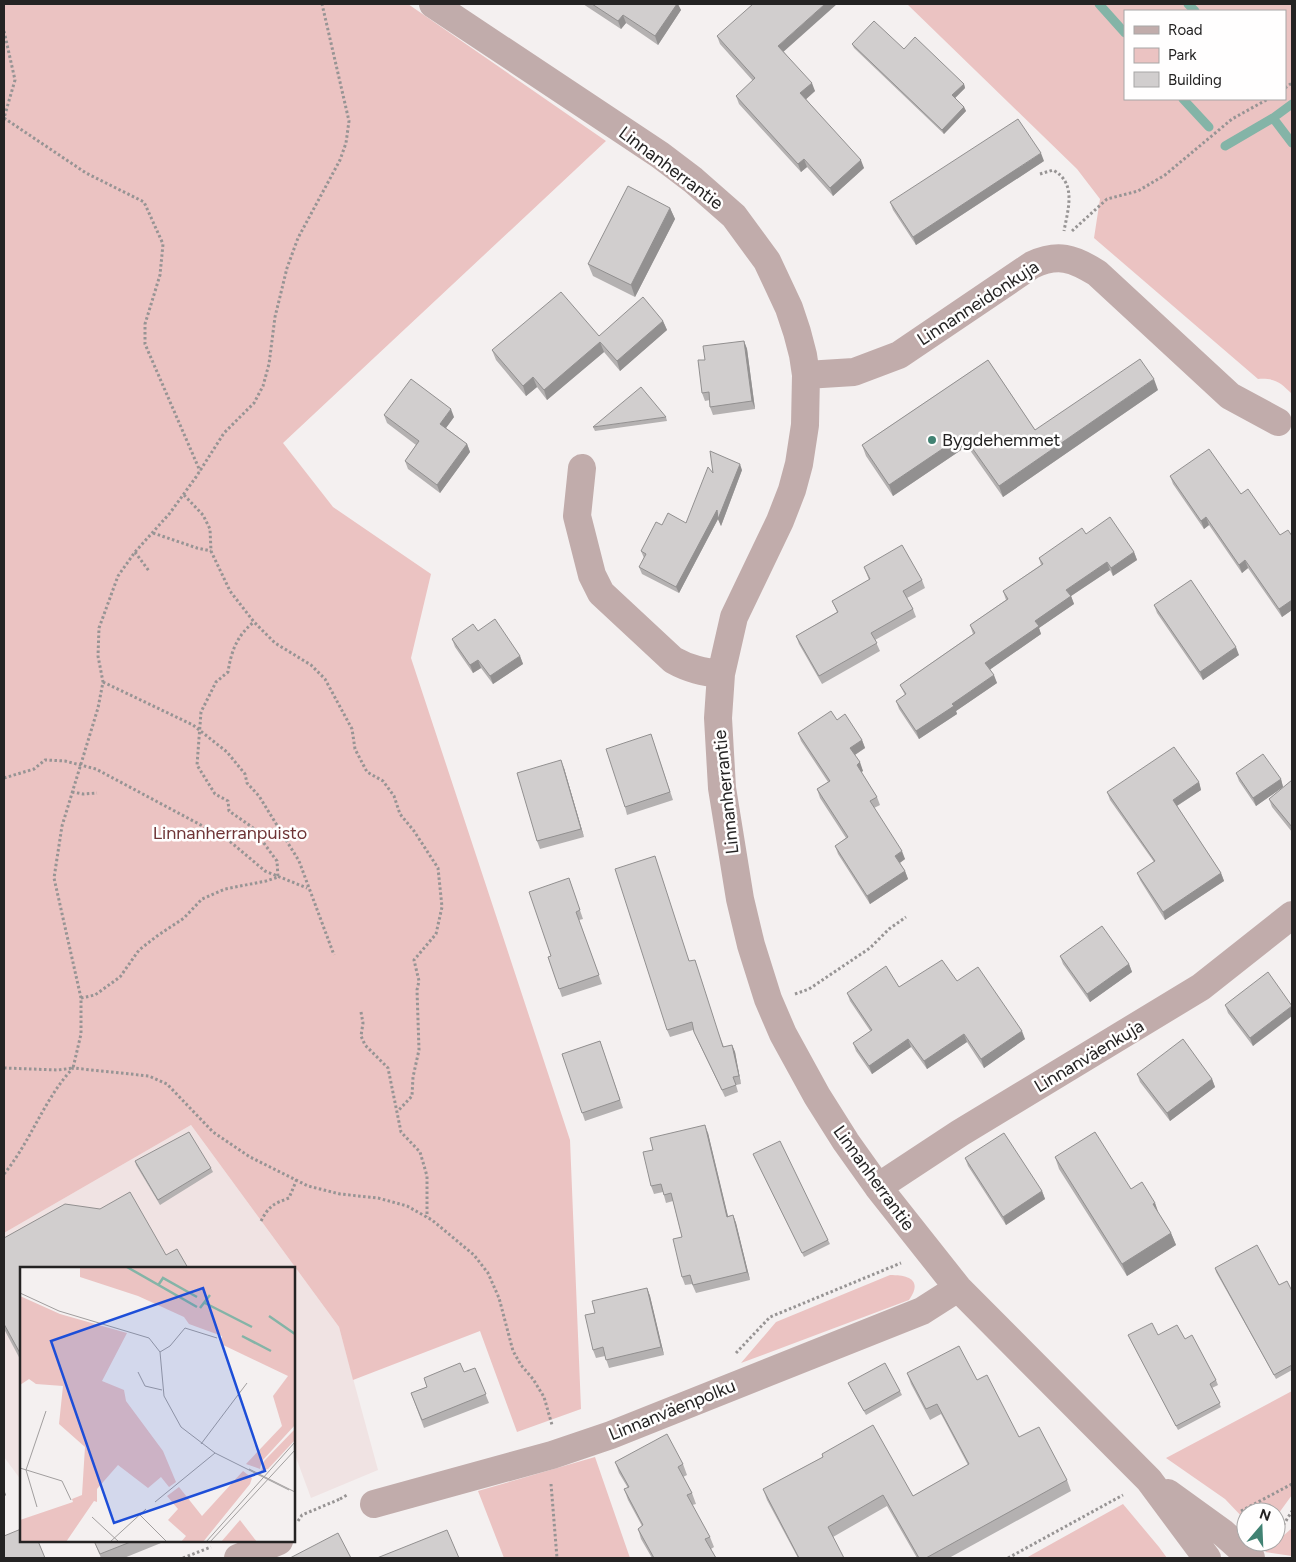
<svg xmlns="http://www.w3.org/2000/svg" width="1296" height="1562" font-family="Figtree,sans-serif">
<rect width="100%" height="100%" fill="#f4f0f0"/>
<path fill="#f0e3e3" d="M 191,1125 L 339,1327 L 378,1470 L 311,1498 L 294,1452 L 294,1268 L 21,1268 L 21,1480 L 4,1457 L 4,1233 Z"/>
<path fill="#ebc3c2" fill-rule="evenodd" d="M 4,4 L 408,4 L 606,141 L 283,443 L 333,507 L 431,574 L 411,658 L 570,1140 L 581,1409 L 517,1432 L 480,1331 L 353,1380 L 339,1327 L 191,1125 L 4,1233 Z
M 907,4 L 1292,4 L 1292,394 C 1280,382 1275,378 1258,379 L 1094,238 L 1100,199 L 1077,169 ZM 1125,11 L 1285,11 L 1285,99 L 1125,99 Z
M 890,1275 C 909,1275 923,1280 909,1300 L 741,1363 L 776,1322 Z
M 1292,1391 L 1292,1495 L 1276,1517 L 1276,1512 L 1246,1512 L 1246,1521 L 1225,1499 L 1166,1458 Z
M 595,1457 L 630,1558 L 504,1558 L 478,1491 Z
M 1123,1504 L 1159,1547 L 1167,1558 L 1026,1558 Z
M 1292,1528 L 1292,1556 L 1265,1552 Z"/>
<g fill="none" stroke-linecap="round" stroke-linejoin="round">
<path stroke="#84b4a7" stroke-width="9" d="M 1099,4 L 1125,33
M 1188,4 L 1195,11
M 1183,99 L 1209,127
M 1273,118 L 1292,143
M 1225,146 L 1273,118 L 1292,104"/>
<path stroke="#979494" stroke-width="3" stroke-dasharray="2.5 2.5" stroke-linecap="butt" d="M 4,31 L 15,80 L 4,118
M 1285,88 L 1292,83
M 4,118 L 86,173 L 144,202 L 163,244 L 160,275 L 145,324 L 145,344 L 200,471
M 1040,174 L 1053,170 C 1077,183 1068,209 1064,231
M 1072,231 L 1107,199 L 1138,191 L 1165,175 L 1232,119 L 1268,99
M 184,495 L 203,515 L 210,529 L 211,551 L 230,591 L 254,622 L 275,643 L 311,665 L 325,679 L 352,729 L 355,749 L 367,772 L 383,781 L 394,796 L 400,814 L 414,831 L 438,868 L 442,907 L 436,934 L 414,960 L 419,981 L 417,990 L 419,1050 L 413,1077 L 412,1096 L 397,1112
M 153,533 L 197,548 L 211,551
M 135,552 L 149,571
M 103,682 L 193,725 L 227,752 L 245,774 L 247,783 L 259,796 L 299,861 L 334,955
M 4,778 L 34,769 L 45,760 L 65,761 L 96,769 L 227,839 L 265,871 L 307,888
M 72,792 L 83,794 L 97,793
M 795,994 L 809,989 L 870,948 L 889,929 L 906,917
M 81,998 L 95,995 L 120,977 L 139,950 L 157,936 L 184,918 L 202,899 L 225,889 L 266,881 L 278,877 L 277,861 L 263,842 L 252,827 L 229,811 L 228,801 L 215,794 L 197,765 L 201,712 L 216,682 L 228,672 C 231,652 237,635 254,622
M 361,1012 L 363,1023 L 361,1036 L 365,1045 L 388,1068 L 401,1132 L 420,1152 L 427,1176 L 427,1217
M 4,1068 L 58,1070 L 73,1068 L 81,1034 L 81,998 L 54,878 L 62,826 L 98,708 L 103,682 L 98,656 L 99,628 L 118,576 L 135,552 L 170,513 L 196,477 L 224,433 L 254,403 L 263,386 L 269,364 L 275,317 L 287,268 L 298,238 L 340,160 L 346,143 L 349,121 L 322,4
M 4,1174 C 31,1141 44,1099 73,1068 L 149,1076 L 167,1084 L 213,1132 L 250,1157 L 308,1186 L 340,1194 L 378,1198 L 407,1206 L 432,1220 L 474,1255 L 488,1273 L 499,1298 L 513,1351 L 521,1365 L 533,1379 L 544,1397 L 552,1425
M 261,1221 C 269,1206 273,1204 289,1198 L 297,1179
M 736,1353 L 770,1317 L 901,1263
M 551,1484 L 557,1558
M 340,1499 L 347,1495
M 1241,1511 L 1292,1484
M 298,1521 L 302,1515 L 340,1499
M 1276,1532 L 1284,1524 L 1292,1511
M 183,1558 L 211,1547
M 1008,1558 L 1123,1495"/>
<path stroke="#c1acab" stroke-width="28" d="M 433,4 L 660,155 L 693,180 L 734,216 L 767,261 L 789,308 L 797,332 L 803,355 L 806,375 L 805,425 L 799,464 L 792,490 L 780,521 L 734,617 L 721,674 L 718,718 L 722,788 L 740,899 L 751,945 L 768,999 L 783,1034 L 817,1096 L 846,1142 L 878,1187 L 958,1288 L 1149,1480 L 1207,1558
M 806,375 L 854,372 L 899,355 L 1032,265 C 1058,253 1073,258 1097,273 L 1230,396 L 1278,422
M 582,468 L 577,516 L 592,575 L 601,593 L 673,660 C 689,669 703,672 721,674
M 878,1187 L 960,1133 L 1201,987 L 1292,915
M 1168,1493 L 1222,1532 L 1251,1558
M 374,1504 L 552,1455 L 611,1435 L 922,1311 L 958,1288
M 238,1558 L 279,1541"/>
</g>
<path fill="#b4b1b1" d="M 583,4 L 677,4 L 681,10 L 658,45 L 626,23 L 621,29 Z
M 717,36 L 784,52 L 815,91 L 806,99 L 864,168 L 833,196 L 807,167 L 801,172 L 739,104 L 736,96 L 753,81 L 720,44 Z
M 852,44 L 904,49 L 964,84 L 965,88 L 955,98 L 964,107 L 966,111 L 944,134 L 854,48 Z
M 1044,161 L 916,245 L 893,210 L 890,202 Z
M 670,208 L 675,219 L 635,297 L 593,276 L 588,264 Z
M 663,321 L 667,330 L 620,371 L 604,352 L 547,400 L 537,387 L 526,396 L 496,360 L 492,350 L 599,336 Z
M 744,341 L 747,349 L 755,409 L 713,415 L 710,407 L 710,400 L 705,401 L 702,393 L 705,360 Z
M 988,360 L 1035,430 L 1158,390 L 1003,497 L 967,446 L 893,496 L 866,456 L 862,445 Z
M 384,415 L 454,417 L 446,428 L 467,444 L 470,452 L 440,493 L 408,469 L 405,461 L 416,445 L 387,423 Z
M 666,417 L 667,421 L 595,431 L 593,427 Z
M 742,470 L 721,526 L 718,519 L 679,593 L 642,574 L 639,567 L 644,558 L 641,551 L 662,525 L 686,523 L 713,473 Z
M 1170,476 L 1241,494 L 1280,535 L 1292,536 L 1292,610 L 1282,617 L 1248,568 L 1242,573 L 1209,525 L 1204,529 L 1173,484 Z
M 1086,534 L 1134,552 L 1137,560 L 1113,576 L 1110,570 L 1071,596 L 1074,604 L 1039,628 L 1041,634 L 990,669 L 997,683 L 956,711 L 957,714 L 919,739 L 899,709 L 896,701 L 905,695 L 900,685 L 973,634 L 970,625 L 1006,600 L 1003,591 L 1041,565 L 1039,558 Z
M 864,567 L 922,580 L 925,588 L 907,598 L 913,609 L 916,617 L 875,640 L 880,651 L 822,684 L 799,644 L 796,636 L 837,612 L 832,601 L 869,580 Z
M 1154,605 L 1239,655 L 1203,680 L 1157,613 Z
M 478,631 L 520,656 L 523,664 L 493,684 L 481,668 L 473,673 L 455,647 L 452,639 Z
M 837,720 L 862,740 L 865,748 L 855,755 L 863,771 L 861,772 L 877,797 L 880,805 L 874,808 L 905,859 L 900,863 L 905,871 L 908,879 L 870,904 L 838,854 L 835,846 L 846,838 L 820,798 L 817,789 L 828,782 L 801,741 L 798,733 Z
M 654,743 L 673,800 L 627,815 L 625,807 Z
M 564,768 L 584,837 L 540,849 L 537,841 Z
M 1236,773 L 1281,779 L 1283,787 L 1256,806 L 1239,781 Z
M 1292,780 L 1292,832 L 1272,807 L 1269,799 Z
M 1199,782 L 1201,790 L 1177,806 L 1221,873 L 1224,881 L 1165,920 L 1140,880 L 1137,873 L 1154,862 L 1110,800 L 1107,792 Z
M 569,878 L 583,919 L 579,920 L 602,984 L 562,997 L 548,957 L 551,956 Z
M 1060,956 L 1129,964 L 1132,972 L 1090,1002 L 1063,964 Z
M 690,961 L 724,1047 L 732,1045 L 735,1052 L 741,1084 L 736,1085 L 738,1092 L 725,1097 L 697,1039 L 693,1030 L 670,1037 L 667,1030 Z
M 957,981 L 1025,1039 L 984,1068 L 967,1042 L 927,1069 L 911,1047 L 872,1074 L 856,1051 L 853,1043 L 871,1032 L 850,1001 L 847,993 L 899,987 Z
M 1225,1005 L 1292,1005 L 1253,1046 L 1228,1013 Z
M 600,1041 L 623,1108 L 585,1121 L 562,1054 Z
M 1137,1074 L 1212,1079 L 1215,1087 L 1170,1121 L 1140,1082 Z
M 708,1133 L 728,1216 L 733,1215 L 736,1223 L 750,1280 L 696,1293 L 692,1284 L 685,1285 L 682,1277 L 682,1237 L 673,1201 L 666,1203 L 663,1192 L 654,1194 L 651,1186 L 653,1150 Z
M 753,1154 L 828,1240 L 830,1244 L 804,1257 Z
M 1055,1157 L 1131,1189 L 1155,1203 L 1159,1214 L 1171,1233 L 1176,1245 L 1127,1276 L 1059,1169 Z
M 965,1158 L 1042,1191 L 1045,1199 L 1006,1225 L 968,1166 Z
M 135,1161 L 211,1168 L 213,1172 L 160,1205 L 136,1165 Z
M 4,1238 L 166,1255 L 188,1268 L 21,1268 L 21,1361 L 4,1329 Z
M 1215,1268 L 1279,1285 L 1292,1291 L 1292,1370 L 1276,1379 L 1216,1272 Z
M 647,1288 L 650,1296 L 664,1355 L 609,1368 L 605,1356 L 596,1358 L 593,1350 L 595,1313 Z
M 1128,1335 L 1158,1335 L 1185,1339 L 1216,1380 L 1218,1385 L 1212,1388 L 1221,1407 L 1178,1430 Z
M 475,1368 L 489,1403 L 424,1428 L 411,1393 Z
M 907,1373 L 977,1380 L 1019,1437 L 1067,1480 L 1071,1491 L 949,1558 L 917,1558 L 887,1506 L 833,1537 L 798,1558 L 767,1500 L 763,1489 L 823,1457 L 822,1454 L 913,1496 L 968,1465 L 941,1414 L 930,1420 L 911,1384 Z
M 848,1383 L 900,1391 L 902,1395 L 866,1415 L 850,1387 Z
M 615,1462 L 683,1464 L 687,1475 L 683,1477 L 692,1493 L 696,1504 L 692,1505 L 710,1537 L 714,1547 L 711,1549 L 716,1558 L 652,1558 L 641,1539 L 638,1529 L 642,1526 L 628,1500 L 624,1489 L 628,1488 L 619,1473 Z
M 94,1541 L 161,1541 L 161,1543 L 124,1558 L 101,1558 Z"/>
<path fill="#929090" d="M 677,4 L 678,4 L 681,10 L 658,45 L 655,36 Z
M 825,4 L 837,4 L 781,54 L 778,46 Z
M 623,15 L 626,23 L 621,29 L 618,21 Z
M 812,83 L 815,91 L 803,102 L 800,93 Z
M 964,84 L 965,88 L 954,99 L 952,95 Z
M 964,107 L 966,111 L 944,134 L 942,130 Z
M 1041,153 L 1044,161 L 916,245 L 913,237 Z
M 804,159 L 807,167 L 801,172 L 798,164 Z
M 861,160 L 864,168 L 833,196 L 830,188 Z
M 670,208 L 675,219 L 635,297 L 631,285 Z
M 663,321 L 667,330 L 620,371 L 617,361 Z
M 744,341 L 747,349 L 755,409 L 752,401 Z
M 600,342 L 604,352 L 547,400 L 544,390 Z
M 533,377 L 537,387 L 526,396 L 523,386 Z
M 1154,379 L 1158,390 L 1003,497 L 999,486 Z
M 451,409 L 454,417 L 443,432 L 440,424 Z
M 963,435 L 967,446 L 893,496 L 889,485 Z
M 467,444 L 470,452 L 440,493 L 437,485 Z
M 740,464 L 742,470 L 721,526 L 718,519 L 679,593 L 676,587 Z
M 1206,517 L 1209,525 L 1204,529 L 1201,521 Z
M 1134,552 L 1137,560 L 1113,576 L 1111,568 Z
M 1245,560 L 1248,568 L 1242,573 L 1239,565 Z
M 1107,562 L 1110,570 L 1071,596 L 1074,604 L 1039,628 L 1041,634 L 988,671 L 985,663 L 1035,621 L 1066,590 Z
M 1292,600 L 1292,610 L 1282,617 L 1279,609 Z
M 1236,647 L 1239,655 L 1203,680 L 1200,672 Z
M 520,656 L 523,664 L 493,684 L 490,676 Z
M 478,660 L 481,668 L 473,673 L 470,665 Z
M 994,675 L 997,683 L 956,711 L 957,714 L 919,739 L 916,731 L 952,704 Z
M 862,740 L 865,748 L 853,756 L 850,748 Z
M 561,760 L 564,768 L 584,837 L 581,829 Z
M 860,762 L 863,771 L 860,773 L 857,765 Z
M 1281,779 L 1283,787 L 1256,806 L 1253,798 Z
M 1199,782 L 1201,790 L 1175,807 L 1173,800 Z
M 902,851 L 905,859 L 898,864 L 895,856 Z
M 905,871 L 908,879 L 870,904 L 867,896 Z
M 1221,873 L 1224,881 L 1165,920 L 1163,912 Z
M 1129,964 L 1132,972 L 1090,1002 L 1087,994 Z
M 1292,1006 L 1292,1016 L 1253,1046 L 1250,1038 Z
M 1022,1031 L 1025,1039 L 984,1068 L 981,1059 Z
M 964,1034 L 967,1042 L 927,1069 L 924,1061 Z
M 908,1039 L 911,1047 L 872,1074 L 869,1066 Z
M 732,1045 L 735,1052 L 741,1084 L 739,1076 Z
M 1212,1079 L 1215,1087 L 1170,1121 L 1167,1113 Z
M 705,1125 L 708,1133 L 730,1225 L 727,1217 Z
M 1042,1191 L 1045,1199 L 1006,1225 L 1003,1217 Z
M 1155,1203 L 1159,1215 L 1153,1204 Z
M 733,1215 L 736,1223 L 750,1280 L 747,1272 Z
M 1171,1233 L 1176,1245 L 1127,1276 L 1122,1264 Z
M 647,1288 L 650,1296 L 664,1355 L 661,1347 Z
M 4,1489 L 6,1495 L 4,1497 Z"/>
<path fill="#d1cece" stroke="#929090" d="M 592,4 L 677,4 L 655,36 L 623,15 L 618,21 Z
M 753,4 L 825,4 L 778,46 L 812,83 L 800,93 L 861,160 L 830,188 L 804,159 L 798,164 L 736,96 L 755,78 L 717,36 Z
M 874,21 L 904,49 L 915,37 L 964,84 L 952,95 L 964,107 L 942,130 L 852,44 Z
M 1018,119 L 1041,153 L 913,237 L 890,202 Z
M 628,186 L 670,208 L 631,285 L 588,264 Z
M 561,292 L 599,336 L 643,297 L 663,321 L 617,361 L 600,342 L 544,390 L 533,377 L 523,386 L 492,350 Z
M 744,341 L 752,401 L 710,407 L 709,392 L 702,393 L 698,360 L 705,360 L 703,346 Z
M 1140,359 L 1154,379 L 999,486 L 963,435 L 889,485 L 862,445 L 988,360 L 1035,430 Z
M 411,379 L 451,409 L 440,424 L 467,444 L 437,485 L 405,461 L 419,441 L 384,415 Z
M 641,387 L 666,417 L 593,427 Z
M 1209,449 L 1241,494 L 1248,489 L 1280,535 L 1288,530 L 1292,536 L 1292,600 L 1279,609 L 1245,560 L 1239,565 L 1206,517 L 1201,521 L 1170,476 Z
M 710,451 L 740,464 L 718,519 L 717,510 L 676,587 L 639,567 L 646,554 L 641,551 L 656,522 L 662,525 L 668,513 L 686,523 L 708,467 L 713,473 Z
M 1110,517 L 1134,552 L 1111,568 L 1107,562 L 1066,590 L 1071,596 L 1035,621 L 1039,626 L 985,663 L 994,675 L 952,704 L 954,706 L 916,731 L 896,701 L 906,694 L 900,685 L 975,633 L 970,625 L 1008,599 L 1003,591 L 1043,564 L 1039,558 L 1082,528 L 1086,534 Z
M 902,545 L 922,580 L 903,591 L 913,609 L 871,633 L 877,643 L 819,676 L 796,636 L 838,612 L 832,601 L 870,579 L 864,567 Z
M 1191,580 L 1236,647 L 1200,672 L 1154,605 Z
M 495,619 L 520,656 L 490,676 L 478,660 L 470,665 L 452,639 L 473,624 L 478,631 Z
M 831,711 L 837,720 L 845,714 L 862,740 L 850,748 L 860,762 L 857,765 L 877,797 L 870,801 L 902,851 L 895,856 L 905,871 L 867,896 L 835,846 L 848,837 L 817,789 L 830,781 L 798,733 Z
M 651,734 L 670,792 L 625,807 L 606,749 Z
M 1174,747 L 1199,782 L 1173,800 L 1221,873 L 1163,912 L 1137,873 L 1155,861 L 1107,792 Z
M 1263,754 L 1281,779 L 1253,798 L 1236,773 Z
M 561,760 L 581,829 L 537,841 L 517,773 Z
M 1292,780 L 1292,827 L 1269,799 Z
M 655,856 L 689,961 L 695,960 L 723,1047 L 732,1045 L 739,1076 L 733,1077 L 736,1085 L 722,1090 L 694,1032 L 692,1022 L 667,1030 L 615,869 Z
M 569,878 L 580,910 L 576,912 L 599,975 L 559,989 L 548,957 L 551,956 L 529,892 Z
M 1102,926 L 1129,964 L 1087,994 L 1060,956 Z
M 942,960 L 957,981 L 978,967 L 1022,1031 L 981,1059 L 964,1034 L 924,1061 L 908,1039 L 869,1066 L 853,1043 L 872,1030 L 847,993 L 886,966 L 899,987 Z
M 1268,972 L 1292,1006 L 1250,1038 L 1225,1005 Z
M 1183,1039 L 1212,1079 L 1167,1113 L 1137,1074 Z
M 600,1041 L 620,1100 L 582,1113 L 562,1054 Z
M 705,1125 L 727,1217 L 733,1215 L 747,1272 L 693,1285 L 690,1275 L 682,1277 L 673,1239 L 682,1237 L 671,1193 L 664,1195 L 661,1184 L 651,1186 L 643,1152 L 653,1150 L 650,1138 Z
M 189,1132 L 211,1168 L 158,1200 L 135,1161 Z
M 1095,1132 L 1131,1189 L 1142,1182 L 1155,1203 L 1153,1204 L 1171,1233 L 1122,1264 L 1055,1157 Z
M 1004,1133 L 1042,1191 L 1003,1217 L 965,1158 Z
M 780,1141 L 828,1240 L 802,1253 L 753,1154 Z
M 130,1192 L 166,1255 L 177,1249 L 188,1268 L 21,1268 L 21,1355 L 4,1324 L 4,1238 L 65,1204 L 100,1209 Z
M 1257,1245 L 1279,1285 L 1287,1281 L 1292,1291 L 1292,1365 L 1274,1375 L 1215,1268 Z
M 647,1288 L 661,1347 L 606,1360 L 603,1347 L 593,1350 L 585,1315 L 595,1313 L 592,1301 Z
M 1152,1323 L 1158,1335 L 1177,1325 L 1185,1339 L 1192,1335 L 1216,1380 L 1210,1384 L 1220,1403 L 1176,1426 L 1128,1335 Z
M 959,1346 L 977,1380 L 987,1375 L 1019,1437 L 1039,1427 L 1067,1480 L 926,1558 L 919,1558 L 883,1495 L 828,1527 L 844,1558 L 798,1558 L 799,1558 L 763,1489 L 823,1457 L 822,1454 L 873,1425 L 913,1496 L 969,1464 L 937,1404 L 926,1409 L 907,1373 Z
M 460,1363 L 464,1372 L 475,1368 L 486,1394 L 422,1420 L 411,1393 L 427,1387 L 424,1378 Z
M 885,1363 L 900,1391 L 864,1411 L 848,1383 Z
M 667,1434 L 683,1464 L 678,1467 L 692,1493 L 687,1495 L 710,1537 L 705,1539 L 716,1558 L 654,1558 L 638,1529 L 643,1525 L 624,1489 L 629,1487 L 615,1462 Z
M 21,1529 L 21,1541 L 38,1541 L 45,1558 L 4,1558 L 4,1536 Z
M 447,1530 L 459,1558 L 377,1558 Z
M 338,1533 L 351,1558 L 290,1558 Z
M 94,1541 L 133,1541 L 100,1554 Z"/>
<circle fill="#418273" stroke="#fffefe" stroke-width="2" cx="932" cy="440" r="5"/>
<g text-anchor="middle" stroke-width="5" stroke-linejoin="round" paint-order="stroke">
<g font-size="18" fill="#242323" stroke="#fffefe">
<text transform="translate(671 168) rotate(37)" y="6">Linnanherrantie</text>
<text transform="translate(978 303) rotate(-33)" y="6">Linnanneidonkuja</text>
<text transform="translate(726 792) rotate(-96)" y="6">Linnanherrantie</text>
<text transform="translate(1089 1056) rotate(-31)" y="6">Linnanväenkuja</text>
<text transform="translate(874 1178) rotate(54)" y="6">Linnanherrantie</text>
<text transform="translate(672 1410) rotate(-22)" y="6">Linnanväenpolku</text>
</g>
<g font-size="18" fill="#242323" stroke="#fffefe" text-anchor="start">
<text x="942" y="446">Bygdehemmet</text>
</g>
<g font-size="18" fill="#6f3436" stroke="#fffefe">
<text x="230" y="839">Linnanherranpuisto</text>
</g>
</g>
<g transform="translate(20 1267)">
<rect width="275" height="275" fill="#f4f0f0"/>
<path d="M 60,0 L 275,0 L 275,158 L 242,194 L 240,202 L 226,197 L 262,159 L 253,129 L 268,109 L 201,77 L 202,69 L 169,57 L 164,50 L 118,29 L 60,10 ZM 0,29 L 40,47 L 107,66 L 82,114 L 104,123 L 106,134 L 143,184 L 156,215 L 149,220 L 141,210 L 128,221 L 98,198 L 77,222 L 77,235 L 74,234 L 46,275 L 0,275 L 0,253 L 53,235 L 52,232 L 62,228 L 65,180 L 39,157 L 43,119 L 16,117 L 9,112 L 0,118 ZM 275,162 L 275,173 L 248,202 L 241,204 L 244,194 ZM 223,204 L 232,211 L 230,217 L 183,275 L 161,275 L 166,269 L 148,253 L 158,242 L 147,229 L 159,220 L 182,249 ZM 220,253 L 237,275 L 201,275 L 214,260 Z" fill="#ebc3c2"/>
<path fill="none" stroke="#84b4a7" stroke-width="2.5" d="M 107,0 L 177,40M 139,17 L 143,11 L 177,30M 185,36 L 232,60M 180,41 L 190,28M 249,49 L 275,67M 222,69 L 251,84"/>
<path fill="none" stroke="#a19e9e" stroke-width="1" d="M 0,26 L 39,44 L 129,71 L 140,85 L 144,129 L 161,160 L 195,186 L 269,223M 140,85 L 150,79 L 165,61 L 197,71M 118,105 L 125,119 L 142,123M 181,177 L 227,116M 0,201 L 42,214 L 51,233M 229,202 L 275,225M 135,235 L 195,186M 17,240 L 6,203 L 26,144M 120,248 L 147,275M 72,250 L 99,275M 90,275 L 126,242M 186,275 L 275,175M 190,275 L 275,183"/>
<path fill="#1d4ed8" fill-opacity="0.15" stroke="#1d4ed8" stroke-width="2.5" d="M 183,21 L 245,204 L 94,256 L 31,74 Z"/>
<rect width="275" height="275" fill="none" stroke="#242323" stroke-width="2.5"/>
</g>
<rect width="1296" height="1562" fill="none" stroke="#242323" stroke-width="10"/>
<rect x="1124" y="10" width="162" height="90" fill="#fffefe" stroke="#a7a6a6"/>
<rect x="1134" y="26" width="25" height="8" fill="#c1acab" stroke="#a7a6a6"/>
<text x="1168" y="35" font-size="15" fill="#242323">Road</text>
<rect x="1134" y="48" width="25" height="15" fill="#ebc3c2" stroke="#a7a6a6"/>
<text x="1168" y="60" font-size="15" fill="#242323">Park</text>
<rect x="1134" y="72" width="25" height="15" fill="#d1cece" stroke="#a7a6a6"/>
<text x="1168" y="85" font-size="15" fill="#242323">Building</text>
<g transform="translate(1261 1527) rotate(19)"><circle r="24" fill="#fffefe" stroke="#a7a6a6"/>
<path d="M0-4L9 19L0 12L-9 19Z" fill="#418273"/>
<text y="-8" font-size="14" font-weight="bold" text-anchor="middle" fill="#242323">N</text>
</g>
</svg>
